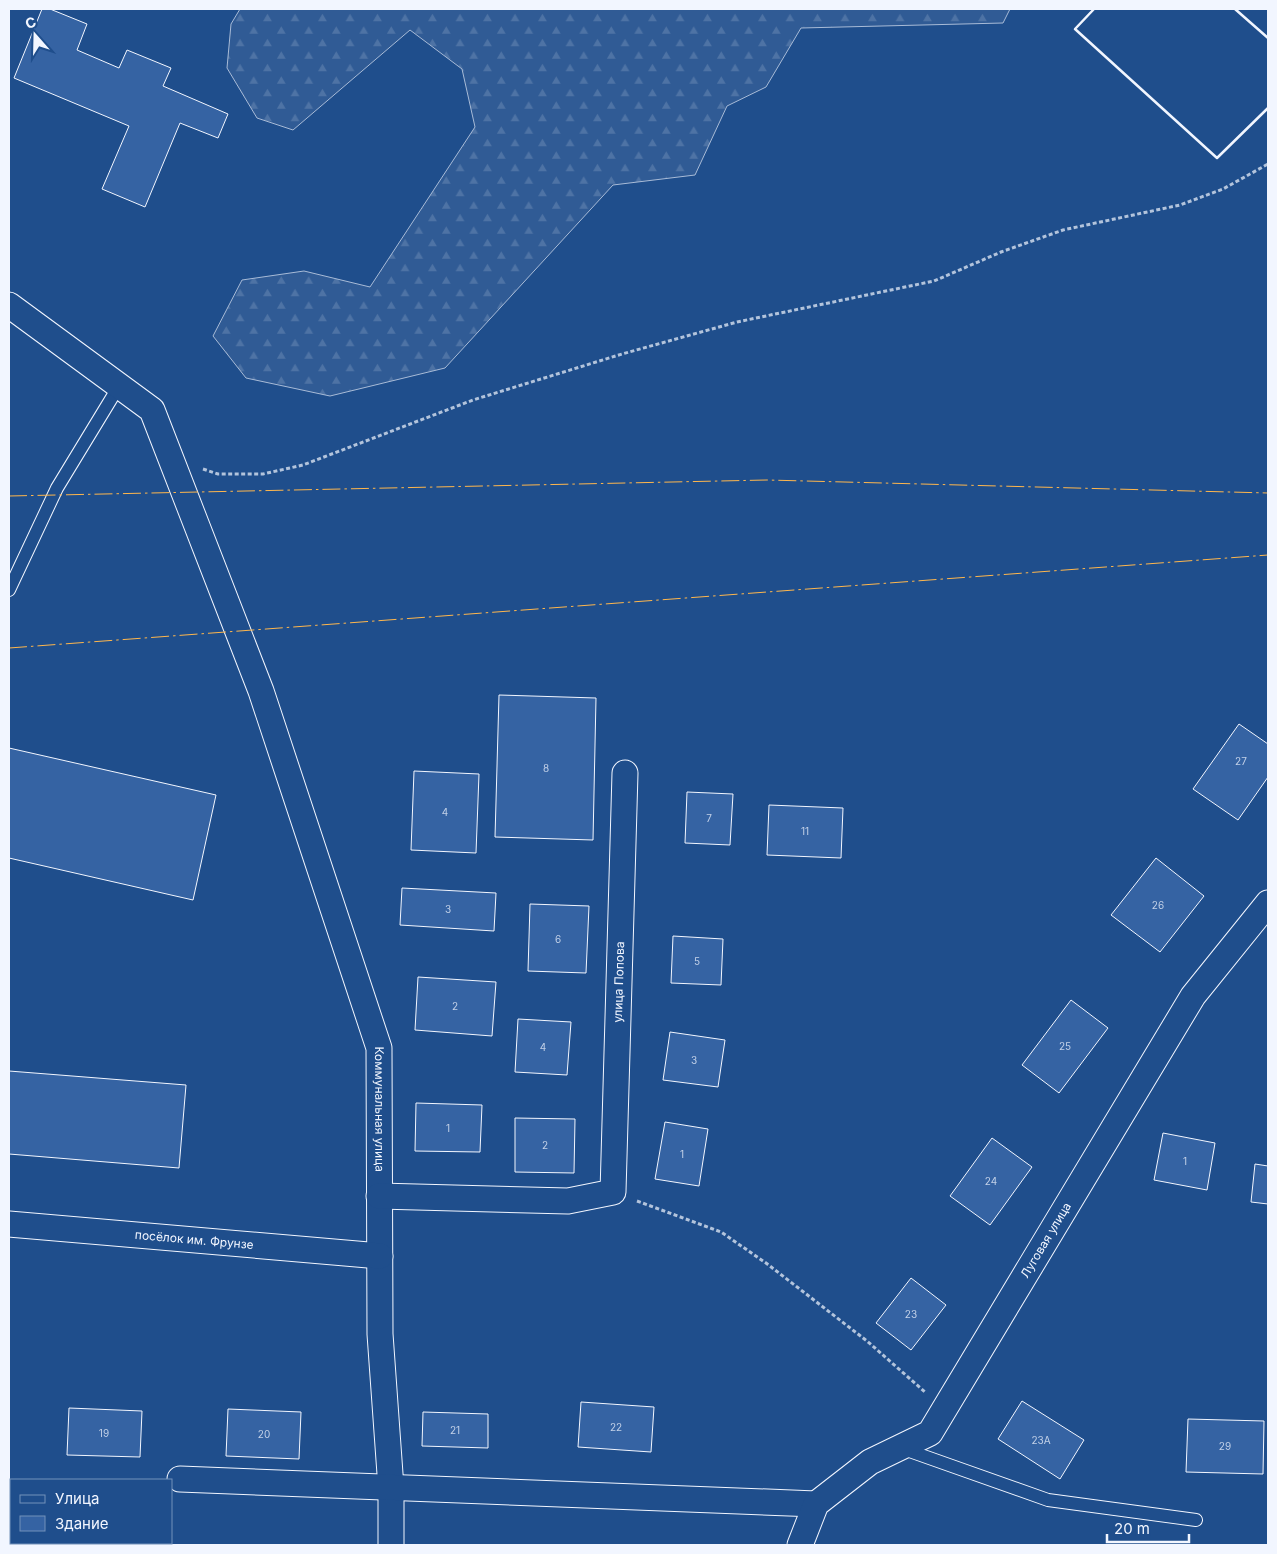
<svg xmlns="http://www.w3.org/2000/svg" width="1277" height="1554" font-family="Inter,sans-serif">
<defs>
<pattern id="forest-firs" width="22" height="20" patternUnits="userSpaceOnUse" patternTransform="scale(1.25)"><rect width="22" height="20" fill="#305b95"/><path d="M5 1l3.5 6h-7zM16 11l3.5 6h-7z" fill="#4e73a5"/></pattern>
</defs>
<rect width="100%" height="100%" fill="#1f4e8c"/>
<path fill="url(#forest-firs)" stroke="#a8bbd7" d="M 240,9 L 1010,9 L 1003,23 L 801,28 L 766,87 L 727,106 L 695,175 L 613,185 L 445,368 L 330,396 L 246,378 L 213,336 L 242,280 L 304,271 L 370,287 L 475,127 L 462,69 L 410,30 L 293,130 L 257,118 L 227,68 L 231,24 Z"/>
<path fill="#3563a3" stroke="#f2f6ff" d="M 42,9 L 50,9 L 87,24 L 77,50 L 119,68 L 127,50 L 171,68 L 163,86 L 228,114 L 218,138 L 180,123 L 145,207 L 102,189 L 129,126 L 14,78 Z
M 499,695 L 596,698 L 593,840 L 495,837 Z
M 1239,724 L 1268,744 L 1268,777 L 1238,820 L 1193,789 Z
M 9,748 L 216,795 L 193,900 L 9,858 Z
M 414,771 L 479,774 L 476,853 L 411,850 Z
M 687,792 L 733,794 L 730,845 L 685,843 Z
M 769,805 L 843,808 L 841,858 L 767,855 Z
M 1156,858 L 1204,896 L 1160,952 L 1111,915 Z
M 402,888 L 496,893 L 494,931 L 400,925 Z
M 530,904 L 589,906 L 586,973 L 528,971 Z
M 673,936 L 723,939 L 721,985 L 671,983 Z
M 418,977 L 496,982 L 492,1036 L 415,1030 Z
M 1071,1000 L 1108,1028 L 1059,1093 L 1022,1065 Z
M 518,1019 L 571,1022 L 567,1075 L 515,1072 Z
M 670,1032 L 725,1040 L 718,1087 L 663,1080 Z
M 9,1071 L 186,1085 L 179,1168 L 9,1154 Z
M 416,1103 L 482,1105 L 480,1152 L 415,1151 Z
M 515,1118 L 575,1119 L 574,1173 L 515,1172 Z
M 665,1122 L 708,1129 L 699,1186 L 655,1179 Z
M 1163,1133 L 1215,1143 L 1207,1190 L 1154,1180 Z
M 992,1138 L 1032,1167 L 990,1225 L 950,1196 Z
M 1255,1164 L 1268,1166 L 1268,1204 L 1251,1202 Z
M 911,1278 L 946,1305 L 911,1350 L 876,1323 Z
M 1022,1401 L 1084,1440 L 1060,1479 L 998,1439 Z
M 581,1402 L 654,1407 L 651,1452 L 578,1447 Z
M 69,1408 L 142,1411 L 140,1457 L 67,1455 Z
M 228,1409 L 301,1412 L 299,1459 L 226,1456 Z
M 423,1412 L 488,1414 L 488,1448 L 422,1446 Z
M 1188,1419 L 1264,1421 L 1263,1474 L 1186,1472 Z"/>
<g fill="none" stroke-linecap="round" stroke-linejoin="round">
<defs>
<path id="lane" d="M 9,590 L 57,488 L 119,386
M 901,1448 L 1048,1500 L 1196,1520"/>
<g id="street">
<path id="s1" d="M 9,305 L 152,410 L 261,691 L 379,1048 L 380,1334 L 391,1488 L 391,1545"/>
<path id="s2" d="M 379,1196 L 568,1201 L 613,1192 L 625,773"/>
<path id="s3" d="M 9,1224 L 380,1256"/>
<path d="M 180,1479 L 816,1504"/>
<path id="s4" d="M 800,1545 L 816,1504 L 870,1462 L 930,1433 L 1193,996 L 1268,903"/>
</g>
</defs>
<use href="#lane" stroke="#f2f6ff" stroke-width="14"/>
<use href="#street" stroke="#f2f6ff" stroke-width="27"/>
<path stroke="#b3c4dc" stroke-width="3" stroke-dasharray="4 2.5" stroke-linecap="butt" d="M 203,469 L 218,474 L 263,474 L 303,465 L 473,400 L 622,354 L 737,322 L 934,281 L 1001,252 L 1063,230 L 1180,205 L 1223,189 L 1268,164
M 637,1201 L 721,1232 L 766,1263 L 867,1341 L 925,1392"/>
<use href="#lane" stroke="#1f4e8c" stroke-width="12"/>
<use href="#street" stroke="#1f4e8c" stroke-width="25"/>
<path stroke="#f2f6ff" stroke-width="2.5" d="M 1094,9 L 1075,29 L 1217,158 L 1268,108
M 1235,9 L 1268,38"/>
<path stroke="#ffb74d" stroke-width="1" stroke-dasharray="18 4 2.5 4" stroke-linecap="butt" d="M 9,496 L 767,480 L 1268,493
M 9,648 L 1268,555"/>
</g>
<g text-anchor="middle" stroke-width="4" stroke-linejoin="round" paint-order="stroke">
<g font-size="10" fill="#c3d1e8">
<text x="1241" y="765">27</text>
<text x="546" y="772">8</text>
<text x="445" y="816">4</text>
<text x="709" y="822">7</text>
<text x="805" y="835">11</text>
<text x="1158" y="909">26</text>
<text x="448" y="913">3</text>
<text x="558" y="943">6</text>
<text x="697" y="965">5</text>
<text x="455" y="1010">2</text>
<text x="1065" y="1050">25</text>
<text x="543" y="1051">4</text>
<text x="694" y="1064">3</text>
<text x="448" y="1132">1</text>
<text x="545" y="1149">2</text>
<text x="682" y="1158">1</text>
<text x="1185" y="1165">1</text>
<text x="991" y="1185">24</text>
<text x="911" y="1318">23</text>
<text x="616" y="1431">22</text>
<text x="455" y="1434">21</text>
<text x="104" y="1437">19</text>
<text x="264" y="1438">20</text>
<text x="1041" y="1444">23А</text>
<text x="1225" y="1450">29</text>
</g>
<g font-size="12" fill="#f2f6ff" stroke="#1f4e8c">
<text dy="4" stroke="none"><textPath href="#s2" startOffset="445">улица Попова</textPath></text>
<text dy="4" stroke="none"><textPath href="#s1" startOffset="916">Коммунальная улица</textPath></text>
<text dy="4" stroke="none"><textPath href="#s3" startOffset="186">посёлок им. Фрунзе</textPath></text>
<text dy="4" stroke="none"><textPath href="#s4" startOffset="404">Луговая улица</textPath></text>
</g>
</g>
<rect width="1277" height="1554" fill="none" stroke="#f2f6ff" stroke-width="20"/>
<rect x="10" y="1479" width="162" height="65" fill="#1f4e8c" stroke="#7391ba"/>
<rect x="20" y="1495" width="25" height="8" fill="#1f4e8c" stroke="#7391ba"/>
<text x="55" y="1504" font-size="15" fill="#f2f6ff">Улица</text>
<rect x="20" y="1516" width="25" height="15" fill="#3563a3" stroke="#7391ba"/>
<text x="55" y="1529" font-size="15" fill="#f2f6ff">Здание</text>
<g transform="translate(35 35) rotate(340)" stroke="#1f4e8c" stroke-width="4" paint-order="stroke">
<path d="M0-4L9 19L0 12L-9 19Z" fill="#f2f6ff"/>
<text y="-8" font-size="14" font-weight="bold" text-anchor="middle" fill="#f2f6ff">С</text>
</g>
<path d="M1107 1534v8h82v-8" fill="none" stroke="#f2f6ff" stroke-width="2.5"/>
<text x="1114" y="1534" font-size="15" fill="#f2f6ff" stroke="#1f4e8c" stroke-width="4" paint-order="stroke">20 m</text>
</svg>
